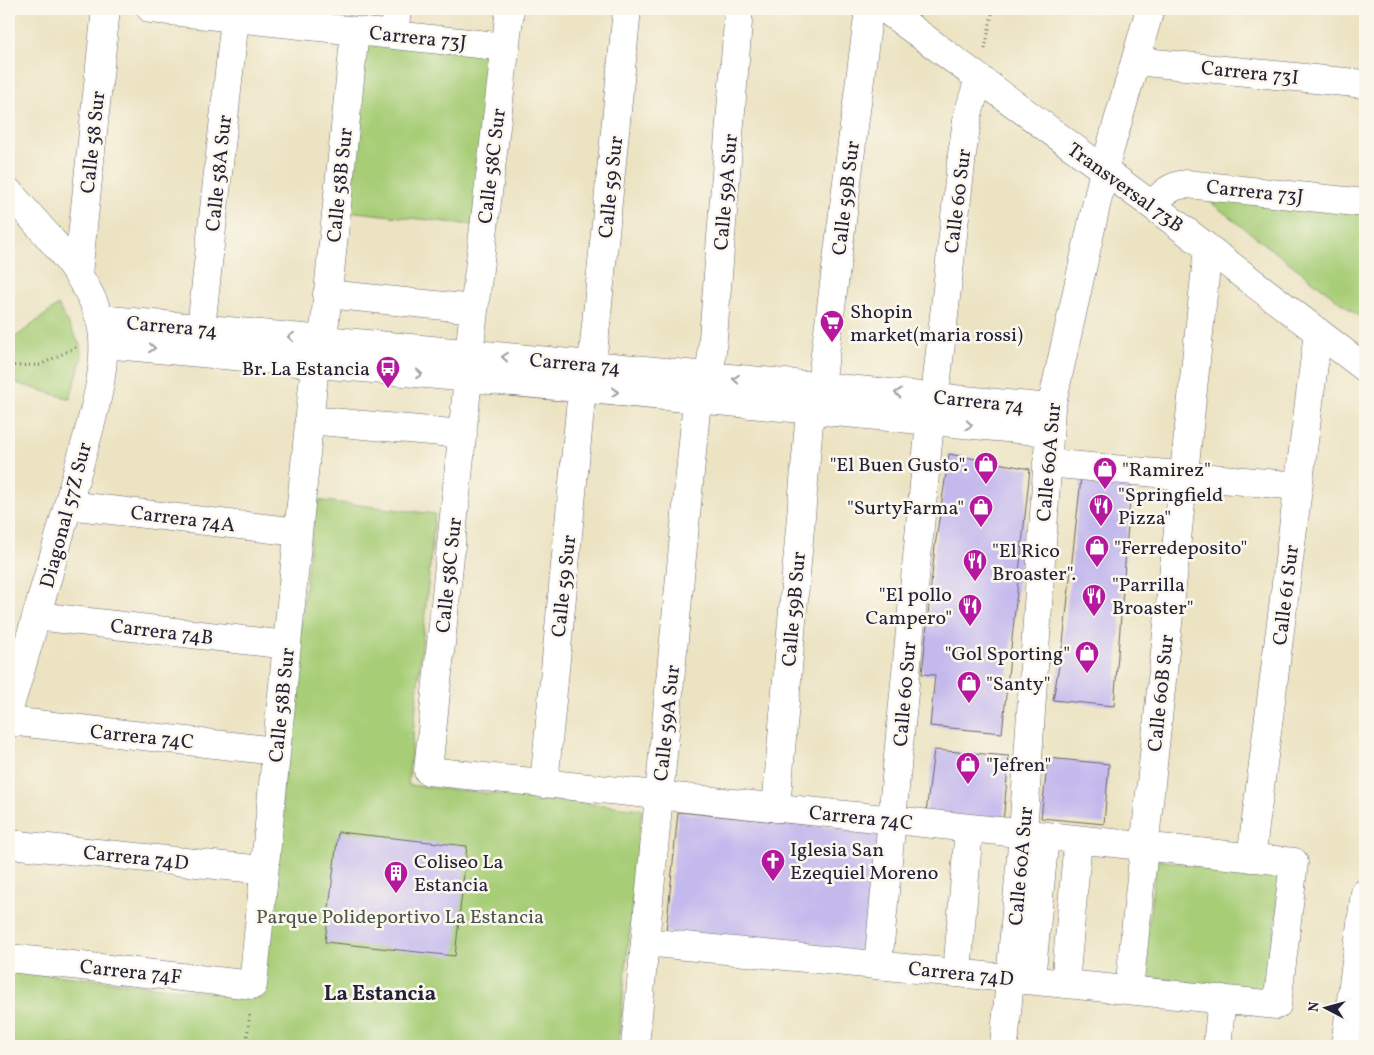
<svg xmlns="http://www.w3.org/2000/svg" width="1374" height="1055" font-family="Vollkorn,serif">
<rect width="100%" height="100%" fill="#fbf7ec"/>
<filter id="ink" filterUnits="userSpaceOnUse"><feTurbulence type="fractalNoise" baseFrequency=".02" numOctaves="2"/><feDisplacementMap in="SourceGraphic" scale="10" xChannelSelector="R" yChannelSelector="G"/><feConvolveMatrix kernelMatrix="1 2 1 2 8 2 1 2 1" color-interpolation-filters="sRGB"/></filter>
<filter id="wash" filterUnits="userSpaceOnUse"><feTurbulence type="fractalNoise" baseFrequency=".0096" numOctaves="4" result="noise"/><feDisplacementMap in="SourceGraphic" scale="20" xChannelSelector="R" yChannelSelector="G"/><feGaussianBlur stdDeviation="1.12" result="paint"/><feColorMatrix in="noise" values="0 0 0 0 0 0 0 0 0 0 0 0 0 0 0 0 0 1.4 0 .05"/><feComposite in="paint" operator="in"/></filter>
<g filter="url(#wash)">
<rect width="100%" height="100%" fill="#ece3c2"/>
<path fill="#a7cd77" stroke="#647859" d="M 366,41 L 492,55 L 473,225 L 347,211 Z
M 1188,185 L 1365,205 L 1365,321 Z
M 58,305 L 80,345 L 82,358 L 70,399 L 9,381 C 15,362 9,360 9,342 Z
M 315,500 L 435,514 L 408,785 L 642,809 L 618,1046 L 9,1046 L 9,970 L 259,998 Z
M 1156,860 L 1281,875 L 1267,992 L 1142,977 Z"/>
<g id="blocks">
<path fill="#c4b9ed" d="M 949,454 L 1030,469 L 1002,733 L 930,726 L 935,675 L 922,674 L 935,546 Z
M 1082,469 L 1132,473 L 1114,706 L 1053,700 L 1063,643 Z
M 934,750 L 1009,756 L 1003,823 L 926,813 Z
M 1048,758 L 1109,764 L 1104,824 L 1041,818 Z
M 678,812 L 881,832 L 868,952 L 666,932 Z
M 338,832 L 467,846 L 455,956 L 325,942 Z"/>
</g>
</g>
<g filter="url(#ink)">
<use href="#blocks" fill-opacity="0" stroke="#69666a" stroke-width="1"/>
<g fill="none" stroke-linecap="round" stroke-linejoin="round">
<defs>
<path id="minor" d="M 151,9 L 506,47
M 885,9 L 1153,206 L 1365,368
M 394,35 L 397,9
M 1135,61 L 1365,84
M 9,192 C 40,228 87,273 100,320 C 113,365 85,442 73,487 C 53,561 31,635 9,709
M 1153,206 C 1162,193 1171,185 1187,184 L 1365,203
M 78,274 L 106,9
M 327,294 L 474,309
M 100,319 L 1051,408
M 201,328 L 235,18
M 323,340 L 355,31
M 104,344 L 1049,432
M 469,353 L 510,9
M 592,365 L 627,9
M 710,376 L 739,9
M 468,378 L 428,771 L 1294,862 L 1277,1005 L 645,942
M 821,386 L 869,9
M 935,396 L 962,154 L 968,114 L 979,79
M 309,420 L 463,434
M 1047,463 L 1298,486
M 68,505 L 298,532
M 37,616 L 287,645
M 9,721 L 276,751
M 544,784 L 582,389
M 776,808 L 810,411
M 9,844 L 264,870
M 1251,858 L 1318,332
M 9,958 L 253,985 L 315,364
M 878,965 L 930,422
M 957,973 L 969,828
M 1031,980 L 1045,836
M 1065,984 L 1078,840
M 1129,990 L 1208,248
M 635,1046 L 697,400
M 1004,1046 L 1023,834 L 1051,408 L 1104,170 L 1150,9
M 1217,1046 L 1222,999
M 1345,1046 L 1365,893"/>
</defs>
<use href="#minor" stroke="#69666a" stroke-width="29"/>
<path stroke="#69666a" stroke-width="3" stroke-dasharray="1 4" stroke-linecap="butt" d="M 985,49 L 993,9
M 9,366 L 40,365 L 76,347
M 246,1046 L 250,1012"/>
<use href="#minor" stroke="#fff" stroke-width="28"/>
</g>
<defs><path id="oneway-chevron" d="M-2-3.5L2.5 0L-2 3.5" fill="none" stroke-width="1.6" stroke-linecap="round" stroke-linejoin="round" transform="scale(1.25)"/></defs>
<g stroke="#9c9ca7">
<use href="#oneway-chevron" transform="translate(291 337) rotate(-175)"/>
<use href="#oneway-chevron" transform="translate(152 348) rotate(5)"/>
<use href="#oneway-chevron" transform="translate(505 357) rotate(-175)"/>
<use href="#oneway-chevron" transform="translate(419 374) rotate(5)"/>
<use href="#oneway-chevron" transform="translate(736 379) rotate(-175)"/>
<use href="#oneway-chevron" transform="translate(615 392) rotate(5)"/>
<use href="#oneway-chevron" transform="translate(898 393) rotate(-175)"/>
<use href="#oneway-chevron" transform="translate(969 425) rotate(5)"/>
</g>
</g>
<defs>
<symbol id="supermarket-pin" viewBox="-11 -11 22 30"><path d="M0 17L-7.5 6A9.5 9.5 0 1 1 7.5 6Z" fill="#b5179e" stroke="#fbf7ec"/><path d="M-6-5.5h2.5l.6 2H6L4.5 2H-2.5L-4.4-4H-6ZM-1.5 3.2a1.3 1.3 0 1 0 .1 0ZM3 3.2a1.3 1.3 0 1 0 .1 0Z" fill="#fff"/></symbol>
<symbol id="bus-pin" viewBox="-11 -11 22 30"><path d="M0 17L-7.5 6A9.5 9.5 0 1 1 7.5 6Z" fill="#b5179e" stroke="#fbf7ec"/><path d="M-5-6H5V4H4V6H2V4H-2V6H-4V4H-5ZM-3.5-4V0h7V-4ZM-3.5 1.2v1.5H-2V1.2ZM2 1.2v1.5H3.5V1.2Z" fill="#fff"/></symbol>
<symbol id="shop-pin" viewBox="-11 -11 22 30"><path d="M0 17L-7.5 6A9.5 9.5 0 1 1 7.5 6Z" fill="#b5179e" stroke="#fbf7ec"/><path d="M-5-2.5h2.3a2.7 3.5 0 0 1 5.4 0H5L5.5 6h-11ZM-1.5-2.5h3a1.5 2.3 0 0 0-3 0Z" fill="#fff"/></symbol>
<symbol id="restaurant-pin" viewBox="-11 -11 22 30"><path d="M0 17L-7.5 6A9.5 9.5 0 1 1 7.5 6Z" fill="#b5179e" stroke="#fbf7ec"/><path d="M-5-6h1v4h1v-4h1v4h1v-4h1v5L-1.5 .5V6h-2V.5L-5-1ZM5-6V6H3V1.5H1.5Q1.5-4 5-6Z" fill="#fff"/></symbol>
<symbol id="church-pin" viewBox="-11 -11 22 30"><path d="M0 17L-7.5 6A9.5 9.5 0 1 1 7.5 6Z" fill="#b5179e" stroke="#fbf7ec"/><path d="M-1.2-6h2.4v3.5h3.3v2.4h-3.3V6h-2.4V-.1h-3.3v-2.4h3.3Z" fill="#fff"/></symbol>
<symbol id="building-pin" viewBox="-11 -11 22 30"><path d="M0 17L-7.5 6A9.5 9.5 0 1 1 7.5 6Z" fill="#b5179e" stroke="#fbf7ec"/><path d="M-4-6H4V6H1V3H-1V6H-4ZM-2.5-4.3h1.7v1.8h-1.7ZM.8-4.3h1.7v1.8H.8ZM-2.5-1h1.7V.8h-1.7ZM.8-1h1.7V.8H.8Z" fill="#fff"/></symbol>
</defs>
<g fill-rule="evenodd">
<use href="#supermarket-pin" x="818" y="308" width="28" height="38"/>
<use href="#bus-pin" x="374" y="354" width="28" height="38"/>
<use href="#shop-pin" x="972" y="450" width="28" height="38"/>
<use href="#shop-pin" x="1091" y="455" width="28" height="38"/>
<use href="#restaurant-pin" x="1087" y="492" width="28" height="38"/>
<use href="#shop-pin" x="967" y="493" width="28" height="38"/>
<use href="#shop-pin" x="1083" y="533" width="28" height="38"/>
<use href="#restaurant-pin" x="961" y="547" width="28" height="38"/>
<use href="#restaurant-pin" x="1080" y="582" width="28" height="38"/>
<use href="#restaurant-pin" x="956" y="592" width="28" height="38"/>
<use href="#shop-pin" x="1073" y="639" width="28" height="38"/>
<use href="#shop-pin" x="955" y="669" width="28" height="38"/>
<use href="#shop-pin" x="954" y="750" width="28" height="38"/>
<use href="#church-pin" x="759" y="847" width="28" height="38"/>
<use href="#building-pin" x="382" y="859" width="28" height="38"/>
</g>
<g text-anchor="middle" stroke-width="5" stroke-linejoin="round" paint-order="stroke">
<g font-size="20" fill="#22223b" stroke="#fbf7ec">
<text transform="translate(418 37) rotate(6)" y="7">Carrera 73J</text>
<text transform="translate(1250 72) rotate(6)" y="7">Carrera 73I</text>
<text transform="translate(92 142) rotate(-84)" y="7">Calle 58 Sur</text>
<text transform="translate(491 166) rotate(-83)" y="7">Calle 58C Sur</text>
<text transform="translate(218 173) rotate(-84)" y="7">Calle 58A Sur</text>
<text transform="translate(339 185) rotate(-84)" y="7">Calle 58B Sur</text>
<text transform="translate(610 187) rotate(-84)" y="7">Calle 59 Sur</text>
<text transform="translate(1126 187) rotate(36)" y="7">Transversal 73B</text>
<text transform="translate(1255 191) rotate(6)" y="7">Carrera 73J</text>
<text transform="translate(725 192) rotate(-85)" y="7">Calle 59A Sur</text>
<text transform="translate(845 198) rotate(-83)" y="7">Calle 59B Sur</text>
<text transform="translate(957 201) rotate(-83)" y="7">Calle 60 Sur</text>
<text transform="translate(172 326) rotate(5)" y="7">Carrera 74</text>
<text transform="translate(575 363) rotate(5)" y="7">Carrera 74</text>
<text transform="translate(979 401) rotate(6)" y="7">Carrera 74</text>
<text transform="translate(1048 462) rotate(-85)" y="7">Calle 60A Sur</text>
<text transform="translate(65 515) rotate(-75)" y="7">Diagonal 57Z Sur</text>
<text transform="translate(183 518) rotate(7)" y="7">Carrera 74A</text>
<text transform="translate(448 575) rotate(-84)" y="7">Calle 58C Sur</text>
<text transform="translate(563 586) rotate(-84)" y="7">Calle 59 Sur</text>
<text transform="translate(1285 595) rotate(-83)" y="7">Calle 61 Sur</text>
<text transform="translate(793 609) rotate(-85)" y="7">Calle 59B Sur</text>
<text transform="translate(162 631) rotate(7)" y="7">Carrera 74B</text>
<text transform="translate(1160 693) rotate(-84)" y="7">Calle 60B Sur</text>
<text transform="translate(904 694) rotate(-85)" y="7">Calle 60 Sur</text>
<text transform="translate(281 705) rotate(-84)" y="7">Calle 58B Sur</text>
<text transform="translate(666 723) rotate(-84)" y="7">Calle 59A Sur</text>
<text transform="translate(142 736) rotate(6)" y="7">Carrera 74C</text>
<text transform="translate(861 817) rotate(6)" y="7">Carrera 74C</text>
<text transform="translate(136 857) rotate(6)" y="7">Carrera 74D</text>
<text transform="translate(1020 866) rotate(-85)" y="7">Calle 60A Sur</text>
<text transform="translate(131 971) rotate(6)" y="7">Carrera 74F</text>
<text transform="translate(961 973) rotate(6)" y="7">Carrera 74D</text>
</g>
<g font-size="20" fill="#22223b" stroke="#fbf7ec" text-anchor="start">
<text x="850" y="318">Shopin<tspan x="850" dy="23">market(maria rossi)</tspan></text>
<text x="370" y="375" text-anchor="end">Br. La Estancia</text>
<text x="968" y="471" text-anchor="end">"El Buen Gusto".</text>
<text x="1122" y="476">"Ramirez"</text>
<text x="1118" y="501">"Springfield<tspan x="1118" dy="23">Pizza"</tspan></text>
<text x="964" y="514" text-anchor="end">"SurtyFarma"</text>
<text x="1114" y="554">"Ferredeposito"</text>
<text x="992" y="557">"El Rico<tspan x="992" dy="23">Broaster".</tspan></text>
<text x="1112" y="591">"Parrilla<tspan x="1112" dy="23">Broaster"</tspan></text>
<text x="952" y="601" text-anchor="end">"El pollo<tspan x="952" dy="23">Campero"</tspan></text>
<text x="1070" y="660" text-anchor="end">"Gol Sporting"</text>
<text x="986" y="690">"Santy"</text>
<text x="986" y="771">"Jefren"</text>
<text x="790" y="856">Iglesia San<tspan x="790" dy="23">Ezequiel Moreno</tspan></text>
<text x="414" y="868">Coliseo La<tspan x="414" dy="23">Estancia</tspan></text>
</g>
<g font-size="20" fill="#4a554d" stroke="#fbf7ec">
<text x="400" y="923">Parque Polideportivo La Estancia</text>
</g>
<g font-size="21" font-weight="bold" fill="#22223b" stroke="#fbf7ec">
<text x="380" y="1000">La Estancia</text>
</g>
</g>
<rect width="1374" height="1055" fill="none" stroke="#fbf7ec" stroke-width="30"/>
<g transform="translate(1326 1008) rotate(276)" stroke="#fbf7ec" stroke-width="4" paint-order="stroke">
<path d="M0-4L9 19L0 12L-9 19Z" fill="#22223b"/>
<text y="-8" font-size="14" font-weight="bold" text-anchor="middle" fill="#22223b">N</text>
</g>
</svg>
